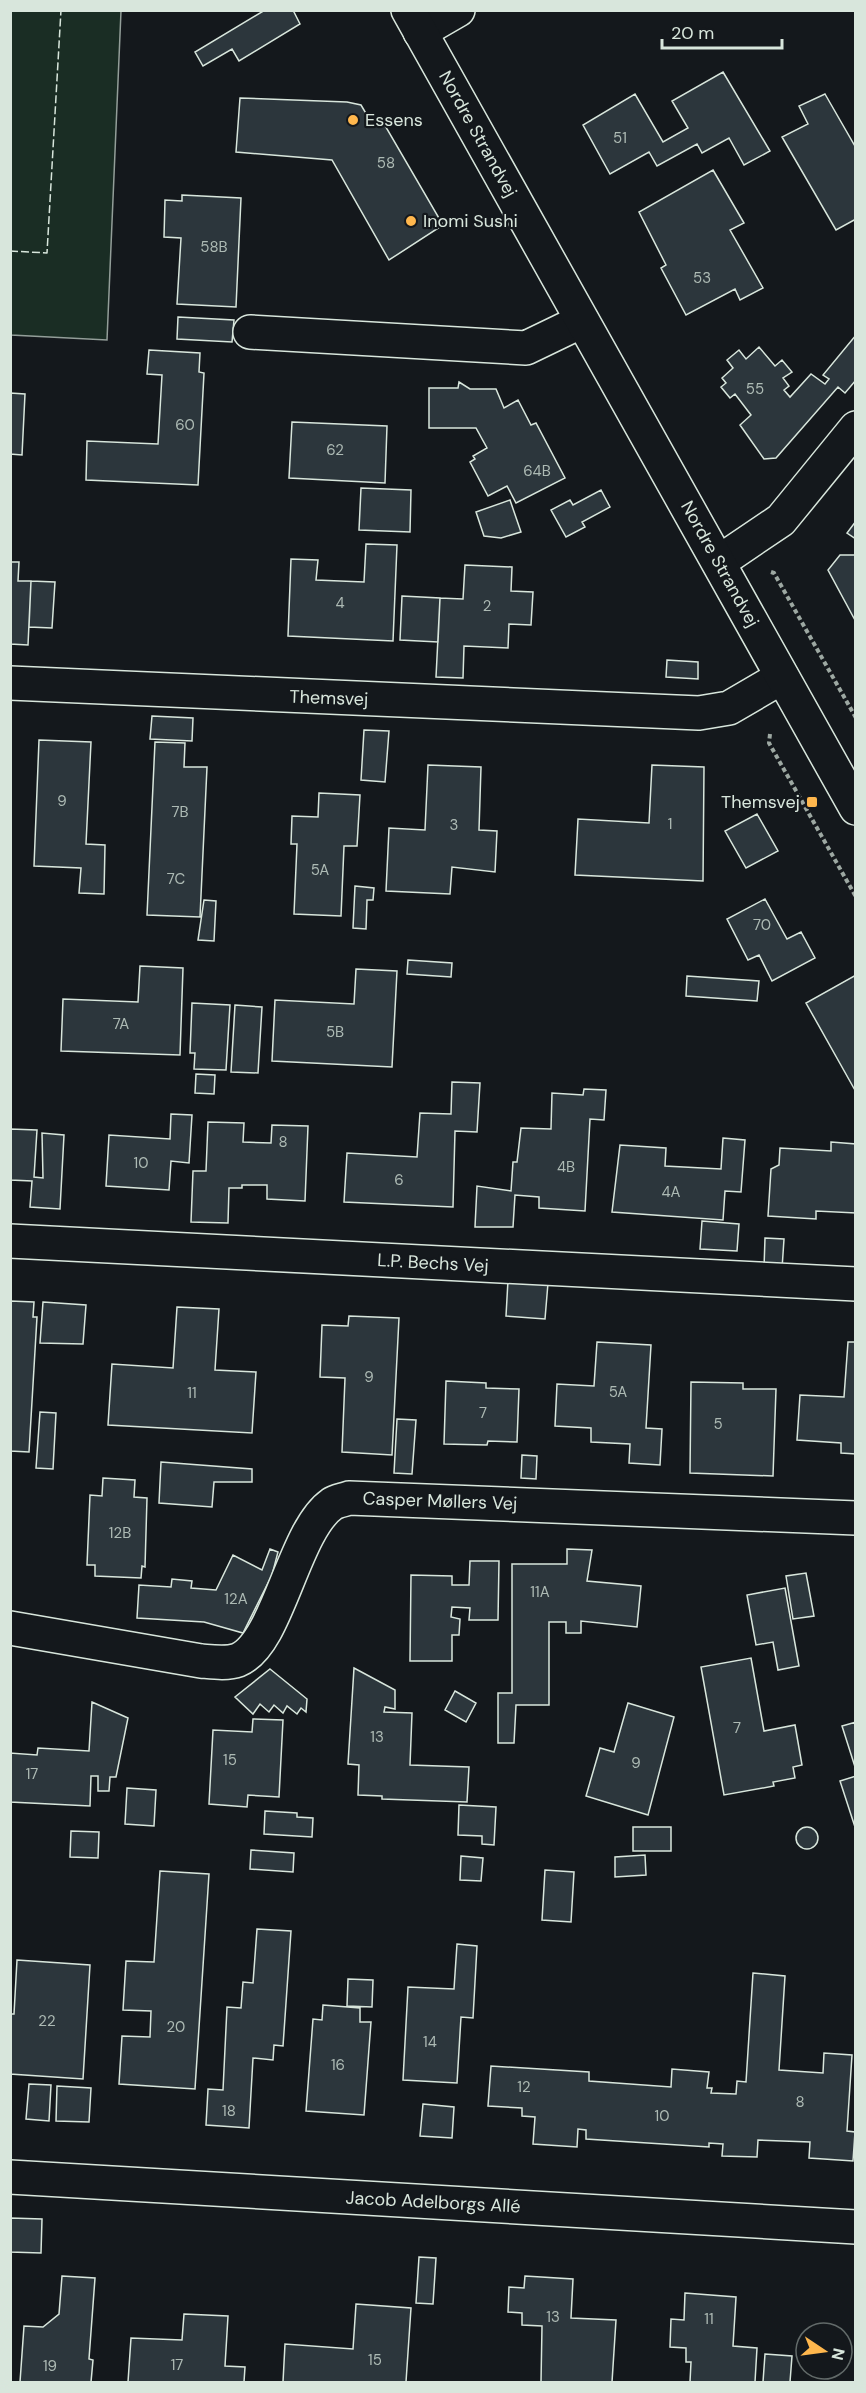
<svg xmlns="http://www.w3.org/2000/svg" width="866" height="2393" font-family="'DM Sans',sans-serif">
<rect width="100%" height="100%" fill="#14181c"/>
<path fill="#1a2d24" stroke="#939e99" stroke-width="1.5" d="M 11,10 L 121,11 L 107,340 L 11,335 Z"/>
<path fill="#2c363c" stroke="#d8e6dc" stroke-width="1.5" d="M 265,10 L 297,10 L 294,12 L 300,24 L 239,61 L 232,49 L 203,66 L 195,52 Z
M 723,72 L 770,151 L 744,165 L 729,138 L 702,153 L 697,144 L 657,166 L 649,152 L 610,174 L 583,125 L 635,94 L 663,142 L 688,128 L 672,101 Z
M 825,94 L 856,148 L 856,219 L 836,230 L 782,137 L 808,124 L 799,106 Z
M 240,98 L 347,102 L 361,105 L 374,127 L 383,122 L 443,225 L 389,260 L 332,160 L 236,152 Z
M 713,170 L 744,223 L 730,230 L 763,288 L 740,300 L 735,289 L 686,315 L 661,268 L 666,265 L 639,212 Z
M 182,195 L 241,198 L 236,307 L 177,304 L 181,238 L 164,237 L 165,200 L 182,201 Z
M 178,317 L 234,320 L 232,342 L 177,339 Z
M 856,335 L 856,380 L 845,393 L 838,387 L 776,458 L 764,459 L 740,425 L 751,415 L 735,394 L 730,398 L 721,387 L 726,383 L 722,378 L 733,368 L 727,360 L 739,350 L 746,359 L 759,347 L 775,366 L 782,360 L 792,372 L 783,378 L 789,386 L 784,390 L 790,397 L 811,374 L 825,384 L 829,379 L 823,375 Z
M 149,350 L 200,353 L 199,372 L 204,373 L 198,485 L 86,480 L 87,441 L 158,444 L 162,375 L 147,374 Z
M 459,382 L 470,389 L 496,389 L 504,408 L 518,400 L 531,425 L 536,423 L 565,478 L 516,503 L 507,486 L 488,496 L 470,462 L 475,459 L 473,456 L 487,448 L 476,428 L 429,428 L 429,388 L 458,388 Z
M 10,393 L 25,394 L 22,455 L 10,454 Z
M 292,422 L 387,426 L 385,483 L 289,478 Z
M 361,488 L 411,490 L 410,532 L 359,530 Z
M 601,490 L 610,507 L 582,522 L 585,527 L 566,537 L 551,510 L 570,500 L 573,505 Z
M 510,500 L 521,532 L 501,538 L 484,536 L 476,512 Z
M 856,521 L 856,539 L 847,533 Z
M 366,544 L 397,545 L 393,641 L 288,636 L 291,559 L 318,560 L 316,580 L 364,582 Z
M 840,555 L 856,555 L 856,622 L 828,570 Z
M 10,562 L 19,562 L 18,581 L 31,581 L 28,645 L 10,644 Z
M 465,565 L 512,567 L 511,591 L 533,592 L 531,625 L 509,624 L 508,648 L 464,646 L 463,678 L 436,677 L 440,598 L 463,599 Z
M 31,581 L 55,582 L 52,628 L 29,627 Z
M 402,596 L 440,598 L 438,642 L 400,640 Z
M 667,660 L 698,662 L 698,679 L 666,677 Z
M 152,716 L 193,718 L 192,741 L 150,739 Z
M 364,730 L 389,731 L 385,782 L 361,780 Z
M 39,740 L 91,742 L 86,844 L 105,845 L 104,894 L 79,893 L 81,868 L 34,866 Z
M 155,742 L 185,743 L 184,767 L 207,767 L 200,917 L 147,915 Z
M 428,765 L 481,767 L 479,830 L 497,831 L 495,872 L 452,867 L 450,894 L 386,891 L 389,828 L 425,830 Z
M 652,765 L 704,767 L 703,881 L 575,875 L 578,819 L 649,823 Z
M 319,793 L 360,795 L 357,846 L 344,846 L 341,916 L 294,914 L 297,844 L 291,844 L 292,816 L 318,817 Z
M 757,814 L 778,851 L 746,868 L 725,831 Z
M 355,886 L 374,888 L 373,900 L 367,900 L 366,929 L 353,928 Z
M 765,899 L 787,939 L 801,932 L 815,958 L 772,981 L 759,955 L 748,960 L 727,919 Z
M 204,900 L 216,901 L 214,941 L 198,940 Z
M 408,960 L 452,963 L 451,977 L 407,974 Z
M 140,966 L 183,968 L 180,1055 L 61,1051 L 63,999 L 138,1002 Z
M 356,969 L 397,971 L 392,1067 L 272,1061 L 275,1000 L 354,1004 Z
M 856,975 L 856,1092 L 806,1003 Z
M 687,976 L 759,981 L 757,1001 L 686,996 Z
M 192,1003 L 230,1005 L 226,1070 L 194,1069 L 195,1053 L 190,1053 Z
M 235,1005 L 262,1007 L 258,1073 L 231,1072 Z
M 196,1074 L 215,1075 L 214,1094 L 195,1093 Z
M 452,1082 L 480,1083 L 477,1132 L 455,1131 L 453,1207 L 344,1202 L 347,1153 L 417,1157 L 420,1113 L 451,1114 Z
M 584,1089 L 606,1090 L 604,1120 L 590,1119 L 585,1211 L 539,1208 L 539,1197 L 515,1195 L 513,1227 L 475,1227 L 477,1186 L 511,1191 L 513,1162 L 517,1162 L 521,1128 L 551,1129 L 552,1093 L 583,1095 Z
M 171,1114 L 192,1115 L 189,1163 L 171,1161 L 169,1190 L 106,1186 L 109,1135 L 170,1139 Z
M 208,1122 L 244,1123 L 243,1142 L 271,1143 L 272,1125 L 308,1126 L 305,1201 L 267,1199 L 267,1185 L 242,1185 L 242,1188 L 229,1188 L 228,1223 L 191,1222 L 193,1171 L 206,1171 Z
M 10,1129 L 37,1130 L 34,1177 L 43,1178 L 42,1133 L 64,1135 L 60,1209 L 30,1207 L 32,1181 L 10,1180 Z
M 723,1138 L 745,1140 L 741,1192 L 725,1191 L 723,1220 L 612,1212 L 620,1145 L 666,1148 L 665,1166 L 721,1169 Z
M 831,1142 L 856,1144 L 856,1213 L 816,1211 L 816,1219 L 768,1216 L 771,1169 L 779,1165 L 780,1148 L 831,1151 Z
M 702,1221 L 739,1224 L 737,1251 L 700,1249 Z
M 765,1238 L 784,1239 L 782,1269 L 764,1268 Z
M 508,1280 L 548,1283 L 545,1319 L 506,1316 Z
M 10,1301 L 34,1302 L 33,1317 L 37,1317 L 29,1452 L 10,1451 Z
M 43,1302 L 86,1305 L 83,1344 L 40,1343 Z
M 177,1307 L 219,1309 L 215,1370 L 256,1372 L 252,1433 L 108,1425 L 112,1364 L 173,1368 Z
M 349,1316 L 399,1318 L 392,1455 L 342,1452 L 345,1378 L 320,1377 L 322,1325 L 348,1326 Z
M 597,1342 L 651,1345 L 646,1428 L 662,1429 L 660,1465 L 629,1463 L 630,1444 L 591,1442 L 591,1428 L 555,1426 L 557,1384 L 594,1386 Z
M 848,1342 L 856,1342 L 856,1454 L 841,1453 L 841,1443 L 797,1440 L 800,1395 L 844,1397 Z
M 446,1381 L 486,1383 L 486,1388 L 519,1389 L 517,1442 L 488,1441 L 487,1445 L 444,1444 Z
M 691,1382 L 743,1383 L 743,1389 L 776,1389 L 773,1476 L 690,1473 Z
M 40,1412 L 56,1413 L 53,1469 L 36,1468 Z
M 397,1419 L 416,1420 L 412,1474 L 394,1473 Z
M 522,1455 L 537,1456 L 536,1479 L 521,1478 Z
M 161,1462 L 252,1469 L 252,1482 L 214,1482 L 212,1507 L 159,1503 Z
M 103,1478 L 135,1480 L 134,1497 L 147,1498 L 145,1567 L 142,1566 L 141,1578 L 95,1576 L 95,1565 L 87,1565 L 90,1495 L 102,1496 Z
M 270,1549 L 278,1552 L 272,1575 L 243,1633 L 204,1622 L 137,1618 L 139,1585 L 171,1587 L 172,1579 L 192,1581 L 191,1588 L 216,1590 L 233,1555 L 262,1570 Z
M 567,1549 L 592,1550 L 587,1581 L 641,1586 L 637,1627 L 581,1621 L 581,1633 L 566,1633 L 566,1622 L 549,1622 L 549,1705 L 516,1705 L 514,1743 L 498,1743 L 498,1693 L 512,1693 L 512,1564 L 567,1564 Z
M 470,1561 L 499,1561 L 498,1620 L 469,1620 L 470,1608 L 452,1607 L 451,1617 L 460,1619 L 459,1635 L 452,1635 L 452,1661 L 410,1661 L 411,1575 L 452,1576 L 452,1585 L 469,1585 Z
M 806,1573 L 814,1616 L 793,1619 L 786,1576 Z
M 785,1588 L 799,1666 L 778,1670 L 773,1642 L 756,1645 L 747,1595 Z
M 751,1658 L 764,1731 L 795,1725 L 802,1765 L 793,1767 L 795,1778 L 773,1782 L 774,1786 L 724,1795 L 701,1667 Z
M 354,1668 L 395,1690 L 395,1709 L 385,1707 L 384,1712 L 412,1713 L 410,1765 L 469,1767 L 467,1802 L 382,1799 L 382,1796 L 358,1795 L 359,1765 L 348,1764 Z
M 270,1669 L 307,1699 L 306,1712 L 301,1708 L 297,1714 L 287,1706 L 283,1713 L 274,1705 L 269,1712 L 260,1704 L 253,1714 L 235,1697 Z
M 455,1691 L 476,1703 L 466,1722 L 445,1710 Z
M 92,1702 L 128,1718 L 116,1777 L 110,1777 L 109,1791 L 98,1791 L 98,1776 L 91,1776 L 90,1806 L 10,1802 L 10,1753 L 37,1755 L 38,1748 L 89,1751 Z
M 628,1703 L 674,1717 L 648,1815 L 586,1796 L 600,1748 L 614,1752 Z
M 253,1719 L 283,1720 L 279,1797 L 248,1795 L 247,1807 L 209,1804 L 213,1730 L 252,1732 Z
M 856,1722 L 856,1770 L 842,1726 Z
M 856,1776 L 856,1827 L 855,1827 L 840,1781 Z
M 127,1788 L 156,1790 L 154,1826 L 125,1824 Z
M 459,1805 L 496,1807 L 494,1845 L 482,1844 L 482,1836 L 458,1835 Z
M 265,1811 L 297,1813 L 297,1817 L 313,1818 L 312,1837 L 264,1834 Z
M796 1838a11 11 0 1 1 22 0a11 11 0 1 1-22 0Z
M 633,1827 L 671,1827 L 671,1851 L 633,1851 Z
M 71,1831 L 99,1832 L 98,1858 L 70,1857 Z
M 251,1850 L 294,1853 L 293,1872 L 250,1869 Z
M 645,1855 L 646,1875 L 615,1877 L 615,1857 Z
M 461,1856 L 483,1858 L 481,1881 L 460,1880 Z
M 545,1870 L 574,1872 L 571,1922 L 542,1920 Z
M 160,1871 L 209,1874 L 195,2089 L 119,2084 L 122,2036 L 150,2037 L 151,2011 L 123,2010 L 126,1961 L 154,1962 Z
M 257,1929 L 291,1931 L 283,2046 L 274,2045 L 273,2060 L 253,2058 L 249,2128 L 206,2125 L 208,2089 L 223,2090 L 227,2007 L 241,2008 L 243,1982 L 253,1983 Z
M 457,1944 L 477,1946 L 473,2018 L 461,2017 L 457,2083 L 403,2080 L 408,1987 L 454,1989 Z
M 17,1960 L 90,1965 L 83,2079 L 10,2074 L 10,2014 L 14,2014 Z
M 753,1973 L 785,1976 L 779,2070 L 823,2073 L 824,2053 L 852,2055 L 847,2131 L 855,2132 L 853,2161 L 809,2158 L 810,2142 L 758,2140 L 757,2157 L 722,2156 L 723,2144 L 709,2143 L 709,2147 L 586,2139 L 586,2130 L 578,2129 L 577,2147 L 533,2144 L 535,2117 L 522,2116 L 522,2108 L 488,2106 L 491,2066 L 589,2072 L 589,2081 L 671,2087 L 672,2069 L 709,2072 L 707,2088 L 712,2088 L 711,2093 L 736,2094 L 737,2081 L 746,2082 Z
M 348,1979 L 373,1980 L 372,2007 L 347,2006 Z
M 323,2005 L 360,2008 L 360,2022 L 371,2022 L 364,2115 L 306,2111 L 313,2019 L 322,2020 Z
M 29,2084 L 51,2085 L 49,2121 L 26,2119 Z
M 57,2086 L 91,2088 L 89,2122 L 56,2121 Z
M 423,2104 L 454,2107 L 452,2138 L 420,2136 Z
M 10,2218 L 42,2219 L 41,2253 L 10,2252 Z
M 419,2257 L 436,2258 L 433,2304 L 416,2303 Z
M 62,2276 L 95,2278 L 89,2359 L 93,2360 L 91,2382 L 20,2382 L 24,2326 L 43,2327 L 59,2314 Z
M 525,2276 L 573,2279 L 571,2318 L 616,2320 L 612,2382 L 541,2382 L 542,2326 L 522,2325 L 522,2313 L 508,2312 L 509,2287 L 524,2288 Z
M 685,2293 L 736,2297 L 733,2346 L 757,2348 L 755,2382 L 690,2382 L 691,2362 L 686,2362 L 686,2348 L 670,2347 L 671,2319 L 684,2320 Z
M 356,2304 L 411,2308 L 406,2382 L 283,2382 L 285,2344 L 353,2349 Z
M 184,2314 L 228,2316 L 225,2366 L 245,2367 L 244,2382 L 128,2382 L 131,2338 L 182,2340 Z
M 765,2354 L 792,2356 L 790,2382 L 763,2382 Z"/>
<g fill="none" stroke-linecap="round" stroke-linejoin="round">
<defs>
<path id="minor" d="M 420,32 L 458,10
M 250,332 L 526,348 L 582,321
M 719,562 L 781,520 L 856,428
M 10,683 L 699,713 L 729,708 L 782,677
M 10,1241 L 856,1284
M 10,1628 L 201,1661 C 213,1662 227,1664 238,1660 C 278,1644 293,1531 332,1504 C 336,1501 344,1500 349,1498 L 856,1518
M 10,2177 L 856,2227"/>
<path id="tertiary" d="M 408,10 L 856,808"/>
</defs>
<use href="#minor" stroke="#d8e6dc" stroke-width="36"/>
<use href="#tertiary" stroke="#d8e6dc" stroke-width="36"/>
<path stroke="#9da8a2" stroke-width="4" stroke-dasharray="4.5 3" stroke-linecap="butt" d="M 771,572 L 774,573 L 856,718
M 770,734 L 769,743 L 856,897"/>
<use href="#minor" stroke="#14181c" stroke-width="33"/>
<use href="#tertiary" stroke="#14181c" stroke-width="33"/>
<path stroke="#d8e6dc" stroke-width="1.5" stroke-dasharray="8 3" stroke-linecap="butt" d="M 10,251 L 47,253 L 61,10"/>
</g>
<g fill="#ffb74d" stroke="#14181c" stroke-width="2">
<circle cx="353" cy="120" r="6"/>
<circle cx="411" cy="221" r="6"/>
<rect x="806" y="796" width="12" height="12" rx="3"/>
</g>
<g text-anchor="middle" stroke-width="4.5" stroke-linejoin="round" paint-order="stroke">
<g font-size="15" fill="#adbab4">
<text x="620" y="143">51</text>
<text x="386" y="168">58</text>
<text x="214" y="252">58B</text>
<text x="702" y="283">53</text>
<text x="755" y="394">55</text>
<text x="185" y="430">60</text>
<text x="335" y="455">62</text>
<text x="537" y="476">64B</text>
<text x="340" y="608">4</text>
<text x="487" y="611">2</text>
<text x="62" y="806">9</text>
<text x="180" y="817">7B</text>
<text x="670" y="829">1</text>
<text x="454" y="830">3</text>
<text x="320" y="875">5A</text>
<text x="176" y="884">7C</text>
<text x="762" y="930">70</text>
<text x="121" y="1029">7A</text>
<text x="335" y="1037">5B</text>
<text x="283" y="1147">8</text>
<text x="141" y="1168">10</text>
<text x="566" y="1172">4B</text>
<text x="399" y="1185">6</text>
<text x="671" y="1197">4A</text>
<text x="369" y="1382">9</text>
<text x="618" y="1397">5A</text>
<text x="192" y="1398">11</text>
<text x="483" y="1418">7</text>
<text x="718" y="1429">5</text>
<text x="120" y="1538">12B</text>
<text x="540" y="1597">11A</text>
<text x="236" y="1604">12A</text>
<text x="737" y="1733">7</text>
<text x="377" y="1742">13</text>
<text x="230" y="1765">15</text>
<text x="636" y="1768">9</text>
<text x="32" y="1779">17</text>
<text x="47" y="2026">22</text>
<text x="176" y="2032">20</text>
<text x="430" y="2047">14</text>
<text x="338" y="2070">16</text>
<text x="524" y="2092">12</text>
<text x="800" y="2107">8</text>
<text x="229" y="2116">18</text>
<text x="662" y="2121">10</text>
<text x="553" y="2322">13</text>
<text x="709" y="2324">11</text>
<text x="375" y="2365">15</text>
<text x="177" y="2370">17</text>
<text x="50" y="2371">19</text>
</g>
<g font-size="18" fill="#d8e6dc" stroke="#14181c" text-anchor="start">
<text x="365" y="126">Essens</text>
<text x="423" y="227">Inomi Sushi</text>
<text x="800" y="808" text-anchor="end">Themsvej</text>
</g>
<g font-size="18" fill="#d8e6dc" stroke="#14181c">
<text transform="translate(478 134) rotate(61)" y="6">Nordre Strandvej</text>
<text transform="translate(720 564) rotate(61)" y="6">Nordre Strandvej</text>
<text transform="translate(329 698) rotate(2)" y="6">Themsvej</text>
<text transform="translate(433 1263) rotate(3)" y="6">L.P. Bechs Vej</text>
<text transform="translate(440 1501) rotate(2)" y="6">Casper Møllers Vej</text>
<text transform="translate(433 2202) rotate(3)" y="6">Jacob Adelborgs Allé</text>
</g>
</g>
<rect width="866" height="2393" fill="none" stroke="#d8e6dc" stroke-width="24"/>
<g transform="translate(824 2351) rotate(103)"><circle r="28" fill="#14181c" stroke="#626a69" stroke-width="1.5"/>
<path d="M0-4.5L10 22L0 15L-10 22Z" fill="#ffb74d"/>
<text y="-9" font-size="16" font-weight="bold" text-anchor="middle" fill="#d8e6dc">N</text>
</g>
<path d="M662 39v9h120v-9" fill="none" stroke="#d8e6dc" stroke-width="3"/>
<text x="671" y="39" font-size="18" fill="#d8e6dc" stroke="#14181c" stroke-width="4.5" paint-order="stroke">20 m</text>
</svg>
